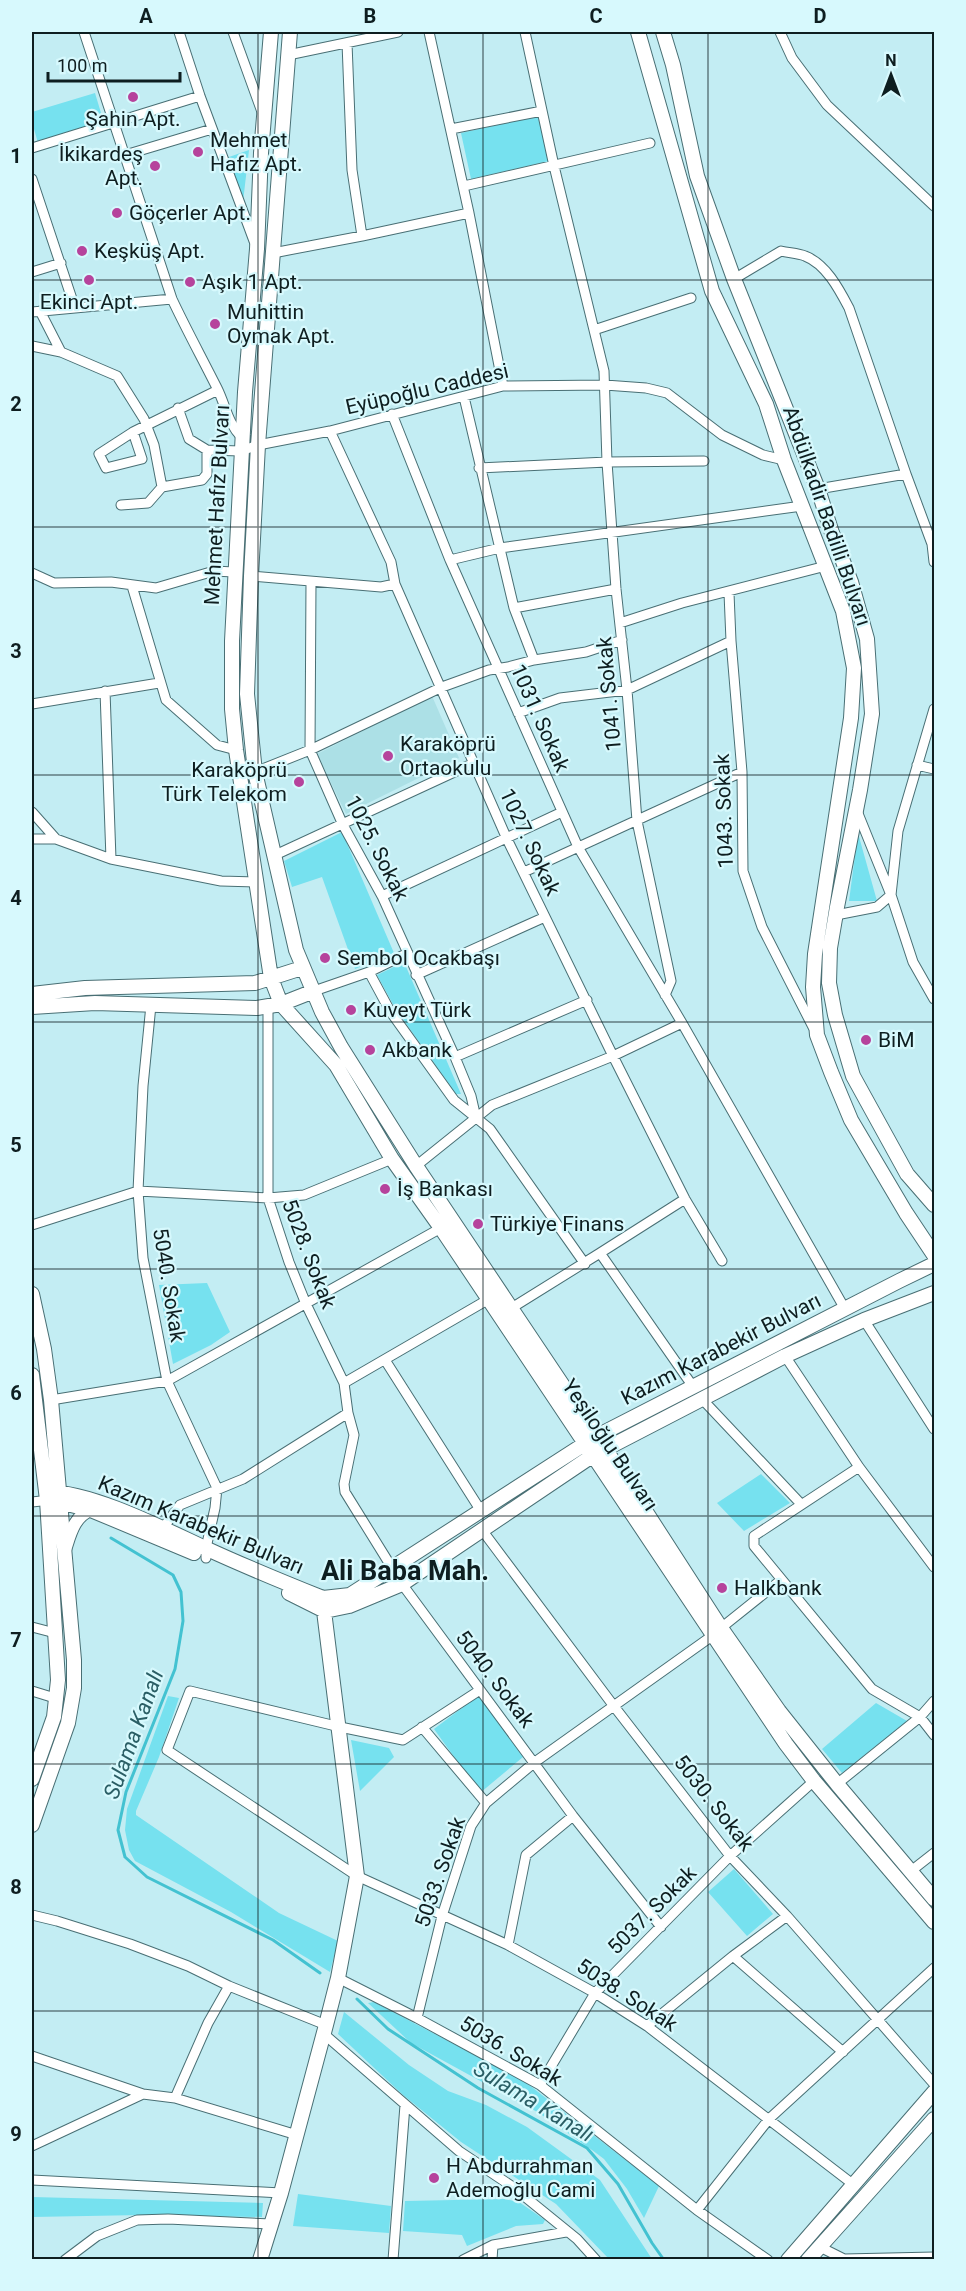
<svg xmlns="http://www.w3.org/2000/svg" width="966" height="2291" font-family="Roboto,sans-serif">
<rect width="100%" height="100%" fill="#c3edf3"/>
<path fill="#ace0e6" d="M 432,696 L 459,758 L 346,814 L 317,754 Z"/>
<path fill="#76e1ef" d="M 95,93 L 104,123 L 38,143 L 32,122 L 32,112 Z
M 538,116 L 549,161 L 471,179 L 461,133 Z
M 249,150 L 243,202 L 229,157 Z
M 342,832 L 394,953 L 355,969 L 322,877 L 292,887 L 284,861 Z
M 858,833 L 877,901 L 849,901 Z
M 404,962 L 461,1094 L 456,1094 L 395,1008 L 377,975 Z
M 207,1283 L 230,1332 L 211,1345 L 173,1364 L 159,1285 Z
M 761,1474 L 790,1503 L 744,1531 L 717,1503 Z
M 479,1695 L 523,1757 L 480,1793 L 434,1729 Z
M 168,1696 L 179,1698 L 159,1757 L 136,1811 L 136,1815 L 279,1913 L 338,1941 L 330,1972 L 231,1912 L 135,1861 L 129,1850 L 125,1830 L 127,1809 Z
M 876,1703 L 907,1721 L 842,1773 L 822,1749 Z
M 351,1740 L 389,1748 L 394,1757 L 360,1791 Z
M 734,1869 L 773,1914 L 747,1936 L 708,1892 Z
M 374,2002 L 524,2081 L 659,2186 L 644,2218 L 627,2189 L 604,2159 L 592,2150 L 539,2113 L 411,2043 L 368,2003 Z
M 344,2012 L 409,2065 L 448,2091 L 486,2105 L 527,2127 L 600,2180 L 652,2259 L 609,2259 L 556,2204 L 461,2142 L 403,2095 L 338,2034 Z
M 298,2194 L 391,2206 L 389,2233 L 293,2226 Z
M 32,2197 L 263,2203 L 262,2217 L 142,2215 L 32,2217 Z
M 504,2199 L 519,2202 L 545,2220 L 543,2224 L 516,2226 L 467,2246 L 462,2235 L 403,2231 L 405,2201 Z"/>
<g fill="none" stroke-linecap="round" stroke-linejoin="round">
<path stroke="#43c2d1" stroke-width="3" d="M 111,1538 L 173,1575 L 181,1592 L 183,1621 L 175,1669 L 126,1792 L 118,1830 L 125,1857 L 147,1877 L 273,1940 L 320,1973
M 357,1999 L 388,2029 L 478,2088 L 587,2148 L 618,2184 L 652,2243 L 664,2260"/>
<defs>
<path id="minor" d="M 84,32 L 172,299 C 186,329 202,358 217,388 C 226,406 227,422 242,438
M 179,32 L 200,96 L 254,241
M 233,32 L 262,112
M 429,32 L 469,213 L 503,386
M 525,32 L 554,166 L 604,371 L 607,462 L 616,589 L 627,690 L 637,821 L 671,981 L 665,995
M 780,32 L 792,58 L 827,105 L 934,206
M 347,43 L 352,170 L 362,236
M 288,55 L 398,32
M 451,129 L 542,111
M 32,148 L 200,96
M 125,155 L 212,129
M 32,179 L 75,308
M 464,186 L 650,143
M 273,253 L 362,236 L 469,213
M 32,272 L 61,263
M 734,279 L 781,251 C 789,253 798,253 805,256 C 826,264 839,289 849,308 L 906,474 L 818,489
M 40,311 L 61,352
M 32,312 L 172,299
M 594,330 L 691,298
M 32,346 L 61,352 L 117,376 L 144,419 L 154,445 L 162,487
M 464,397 L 514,608 L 534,660
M 178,408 L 189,439 L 207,450 L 241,451 L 258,445 L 330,431 L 503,386 L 605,385 L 646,388 L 667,393 L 722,435 L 763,455 L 784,460
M 392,414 L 450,560 L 578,847 L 682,1023 L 845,1309
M 330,431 L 391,562 L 395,584 L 507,839 L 613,1056 L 492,1105 L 416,1166
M 133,432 L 142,459 L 106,468 L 99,454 L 133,432 L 218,390
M 479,468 L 607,462 L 704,461
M 906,474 L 932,544 L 934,562
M 121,505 L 148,503 L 162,487 L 202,480 L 207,474 L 207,450
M 450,560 L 500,548 L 802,506
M 32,573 L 54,583 L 111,582 L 156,588 L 214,571 L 234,572
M 251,576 L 381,587 L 395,584
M 311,582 L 310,750 L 343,825 L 382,896 L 455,1057 L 471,1096 L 476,1118
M 132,586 L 166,700 L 217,745 L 236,750
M 729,593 L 731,641 L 742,772 L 743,871 L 762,927 L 813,1027
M 514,608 L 616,589
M 620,623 L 682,603 L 826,566
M 105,691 L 111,859
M 32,704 L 159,683
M 518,713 L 560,698 L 627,690 L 731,641
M 917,765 L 934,769
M 255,772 L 310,750 L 442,687 L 489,670 L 508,667 L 534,660 L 586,652 L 622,640
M 857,811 L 891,895 L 913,962 L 934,999
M 32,812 L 56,839
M 32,839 L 56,839 L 111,859 L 221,881 L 257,882
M 273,856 L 474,763
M 524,872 L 742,772
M 382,896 L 562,812
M 836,915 L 877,907 L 891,895 L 898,831 L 934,709
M 369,972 L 390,1011 L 454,1100 L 490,1129 L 585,1264
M 416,975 L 545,917
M 314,991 L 369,972 L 408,953
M 151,1005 L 143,1086 L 138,1191 L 143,1258 L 167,1381 L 217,1488 L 215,1508 L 206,1548 L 206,1558
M 268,1007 L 268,1198 L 289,1262 L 306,1304 L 344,1383 L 348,1413 L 354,1435 L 344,1484 L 345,1492 L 402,1584 L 573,1816 L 661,1927
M 682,1023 L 613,1056 L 685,1199 L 722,1261
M 455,1057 L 587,1000
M 32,1225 L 138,1191 L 268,1198 L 304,1195 L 392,1159
M 600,1253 L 685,1199
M 510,1309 L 600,1253 L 694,1388
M 864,1320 L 934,1429
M 785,1356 L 859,1467 L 934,1567
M 385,1360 L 481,1511
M 344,1383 L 489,1299
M 702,1399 L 801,1504
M 51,1400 L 167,1381 L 441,1228
M 859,1467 L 754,1536 L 754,1546 L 872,1689 L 920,1717 L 934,1735
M 32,1502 L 50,1500
M 163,1528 L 180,1505 L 243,1479 L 348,1413
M 482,1530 L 613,1705 L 730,1856 L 787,1916 L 934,2084
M 32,1627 L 55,1633
M 721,1628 L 781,1580
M 480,1690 L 403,1740 L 340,1727 L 190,1691 L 167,1750 L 357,1876 L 508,1945 L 595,1993 L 647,2026 L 854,2185
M 32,1691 L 58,1699
M 422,1727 L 486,1803
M 837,1784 L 920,1717 L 934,1701
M 911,1871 L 934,1853
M 32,1915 L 57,1921 L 130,1944 L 188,1966 L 229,1986 L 326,2025
M 508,1945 L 526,1855 L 573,1816
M 733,1956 L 843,2052
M 338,1978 L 417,2018 L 540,2085 L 697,2210 L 768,2260
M 417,2018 L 442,1916 L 471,1826 L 486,1803 L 535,1762 L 712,1636
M 647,2026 L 733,1956 L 787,1916
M 324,2034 L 459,2151 L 513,2187 L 577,2239 L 596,2260
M 32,2056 L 143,2094 L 175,2098 L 297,2135
M 540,2085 L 595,1993 L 730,1856 L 814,1781
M 175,2098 L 208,2023 L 229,1986
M 32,2146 L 143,2094
M 32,2180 L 281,2193
M 697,2210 L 769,2119 L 934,1968
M 820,2247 L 844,2259 L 934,2257
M 65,2260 L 97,2236 L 137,2220 L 168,2219 L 271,2224
M 393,2260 L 405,2105
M 463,2260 L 493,2245 L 566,2232
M 492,2260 L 493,2245"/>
<path id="tertiary" d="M 65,1550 C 70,1535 74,1516 91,1510"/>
<path id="secondary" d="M 271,32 L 261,153 L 257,249 L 245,392 L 232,641 L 232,709 L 236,750 L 271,978 L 281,1004 L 336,1065 L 392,1159 L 441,1228 L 786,1744 L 814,1781 L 934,1922
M 290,32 L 258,445 L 251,576 L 247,694 L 255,772 L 296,950 L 322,1012 L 341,1047 L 416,1166 L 606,1450 L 721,1628 L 779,1711 L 837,1784 L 934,1899
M 638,32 L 712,291 L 766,404 L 784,460 L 843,611 L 854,668 L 851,718 L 815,954 L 813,987 L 817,1035 L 831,1072 L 851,1120 L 906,1213 L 934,1255
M 663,32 L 673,65 L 697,176 L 734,279 L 818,489 L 832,533 L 851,582 L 867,639 L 872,714 L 860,790 L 837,907 L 830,948 L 829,983 L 835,1015 L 853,1076 L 907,1174 L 934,1205
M 32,994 L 85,988 L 255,983 L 302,968
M 32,1007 L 95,1003 L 257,1008 L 281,1004 L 314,991
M 32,1294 L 44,1349 L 51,1400 L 74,1660 L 74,1688 L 68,1723 L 32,1825
M 32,1375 L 47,1500 L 58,1680 L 54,1717 L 32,1779
M 46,1492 C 90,1491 164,1529 205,1548 C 244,1566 283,1582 323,1598 L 350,1595 L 597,1436 L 899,1281 L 934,1264
M 59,1502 L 91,1510 L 194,1553
M 289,1593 L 325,1611 L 349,1606 L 402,1584 L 592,1456 L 702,1399 L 785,1356 L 864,1320 L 934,1293
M 260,2260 L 281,2193 L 326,2025 L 338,1978 L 357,1876 L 323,1603
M 788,2260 L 934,2092
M 808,2260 L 934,2119"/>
</defs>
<use href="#minor" stroke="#496f74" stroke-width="11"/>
<use href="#tertiary" stroke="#496f74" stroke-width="14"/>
<use href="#secondary" stroke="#496f74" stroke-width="16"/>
<use href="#minor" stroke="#fff" stroke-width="9"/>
<use href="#tertiary" stroke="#fff" stroke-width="12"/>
<use href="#secondary" stroke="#fff" stroke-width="14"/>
</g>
<path fill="none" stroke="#0e1e20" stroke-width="1.5" stroke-opacity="0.55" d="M 258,32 L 258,2260M 483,32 L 483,2260M 708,32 L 708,2260M 32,280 L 934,280M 32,527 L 934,527M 32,775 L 934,775M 32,1022 L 934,1022M 32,1269 L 934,1269M 32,1516 L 934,1516M 32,1764 L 934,1764M 32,2011 L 934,2011"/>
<g fill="#b6439c" stroke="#d7f9fd" stroke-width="2">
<circle cx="133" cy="97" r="6"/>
<circle cx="198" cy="152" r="6"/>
<circle cx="155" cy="166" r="6"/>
<circle cx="117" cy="213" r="6"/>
<circle cx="82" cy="251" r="6"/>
<circle cx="89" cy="280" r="6"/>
<circle cx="190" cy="282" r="6"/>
<circle cx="215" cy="324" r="6"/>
<circle cx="388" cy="756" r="6"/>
<circle cx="299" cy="782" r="6"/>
<circle cx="325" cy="958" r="6"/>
<circle cx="351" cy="1010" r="6"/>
<circle cx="866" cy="1040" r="6"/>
<circle cx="370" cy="1050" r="6"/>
<circle cx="385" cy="1189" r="6"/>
<circle cx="478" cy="1224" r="6"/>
<circle cx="722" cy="1588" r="6"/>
<circle cx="434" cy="2178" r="6"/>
</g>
<g text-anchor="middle" stroke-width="4.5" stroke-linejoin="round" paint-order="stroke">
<g font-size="21" fill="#0e1e20" stroke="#d7f9fd" text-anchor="start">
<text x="133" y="126" text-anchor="middle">Şahin Apt.</text>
<text x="210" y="147">Mehmet<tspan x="210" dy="24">Hafız Apt.</tspan></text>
<text x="143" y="161" text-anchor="end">İkikardeş<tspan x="143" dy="24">Apt.</tspan></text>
<text x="129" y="220">Göçerler Apt.</text>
<text x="94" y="258">Keşküş Apt.</text>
<text x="202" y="289">Aşık 1 Apt.</text>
<text x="89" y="309" text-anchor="middle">Ekinci Apt.</text>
<text x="227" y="319">Muhittin<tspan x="227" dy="24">Oymak Apt.</tspan></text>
<text x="400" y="751">Karaköprü<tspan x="400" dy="24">Ortaokulu</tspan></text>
<text x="287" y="777" text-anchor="end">Karaköprü<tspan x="287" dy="24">Türk Telekom</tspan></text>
<text x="337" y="965">Sembol Ocakbaşı</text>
<text x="363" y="1017">Kuveyt Türk</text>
<text x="878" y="1047">BiM</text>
<text x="382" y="1057">Akbank</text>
<text x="397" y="1196">İş Bankası</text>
<text x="490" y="1231">Türkiye Finans</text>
<text x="734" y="1595">Halkbank</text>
<text x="446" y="2173">H Abdurrahman<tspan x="446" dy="24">Ademoğlu Cami</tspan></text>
</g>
<g font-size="21" fill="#0e1e20" stroke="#d7f9fd">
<text transform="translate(427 389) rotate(-13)" y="7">Eyüpoğlu Caddesi</text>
<text transform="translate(217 505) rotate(-87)" y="7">Mehmet Hafız Bulvarı</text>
<text transform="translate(827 516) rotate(71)" y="7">Abdülkadir Badilli Bulvarı</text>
<text transform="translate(609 694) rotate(-95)" y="7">1041. Sokak</text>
<text transform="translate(540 718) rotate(66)" y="7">1031. Sokak</text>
<text transform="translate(724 811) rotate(-92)" y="7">1043. Sokak</text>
<text transform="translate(530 842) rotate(65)" y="7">1027. Sokak</text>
<text transform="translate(377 848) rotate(63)" y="7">1025. Sokak</text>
<text transform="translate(309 1254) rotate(69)" y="7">5028. Sokak</text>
<text transform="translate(169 1285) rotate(81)" y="7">5040. Sokak</text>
<text transform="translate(721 1349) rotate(-27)" y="7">Kazım Karabekir Bulvarı</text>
<text transform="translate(610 1445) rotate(56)" y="7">Yeşiloğlu Bulvarı</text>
<text transform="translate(201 1525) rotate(23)" y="7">Kazım Karabekir Bulvarı</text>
<text transform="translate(495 1679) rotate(53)" y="7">5040. Sokak</text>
<text transform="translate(714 1803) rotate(52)" y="7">5030. Sokak</text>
<text transform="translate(440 1872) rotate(-71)" y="7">5033. Sokak</text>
<text transform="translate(652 1910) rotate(-45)" y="7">5037. Sokak</text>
<text transform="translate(627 1995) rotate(33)" y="7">5038. Sokak</text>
<text transform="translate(511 2051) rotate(31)" y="7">5036. Sokak</text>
</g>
<g font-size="22" font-style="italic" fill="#2a5e65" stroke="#d7f9fd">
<text transform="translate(133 1734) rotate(-70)" y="8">Sulama Kanalı</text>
<text transform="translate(534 2101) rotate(31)" y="8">Sulama Kanalı</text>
</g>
<g font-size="27" font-weight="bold" fill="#0e1e20" stroke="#d7f9fd">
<text x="405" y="1580">Ali Baba Mah.</text>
</g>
</g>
<rect width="966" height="2291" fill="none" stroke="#d7f9fd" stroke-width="66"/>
<g transform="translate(891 75)" stroke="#d7f9fd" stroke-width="4.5" paint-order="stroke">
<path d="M0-4.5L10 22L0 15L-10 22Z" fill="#0e1e20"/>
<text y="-9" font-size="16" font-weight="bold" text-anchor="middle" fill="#0e1e20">N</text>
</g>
<path d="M48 72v9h132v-9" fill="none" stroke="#0e1e20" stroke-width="3"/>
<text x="57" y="72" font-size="18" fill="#0e1e20" stroke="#d7f9fd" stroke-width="4.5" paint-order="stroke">100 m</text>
<rect x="33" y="33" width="900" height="2225" fill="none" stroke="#0e1e20" stroke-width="2"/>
<g font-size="20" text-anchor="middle" font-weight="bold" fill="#0e1e20">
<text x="146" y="23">A</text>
<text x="370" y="23">B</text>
<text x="596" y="23">C</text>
<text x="820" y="23">D</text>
<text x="16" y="163">1</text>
<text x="16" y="411">2</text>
<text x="16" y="658">3</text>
<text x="16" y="905">4</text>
<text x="16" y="1152">5</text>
<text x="16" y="1400">6</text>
<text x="16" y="1647">7</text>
<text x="16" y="1894">8</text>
<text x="16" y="2141">9</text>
</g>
</svg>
